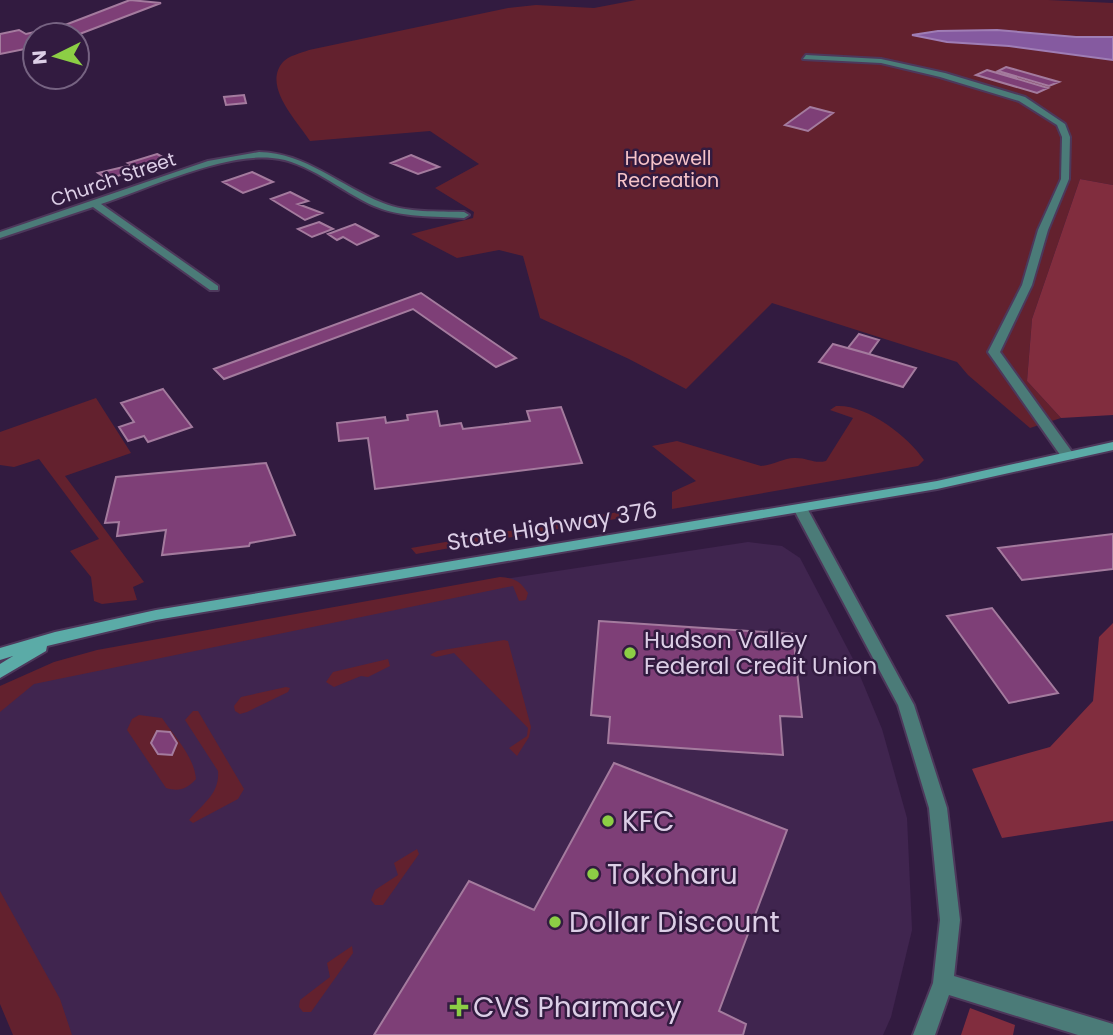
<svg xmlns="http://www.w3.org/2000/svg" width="1113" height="1035" font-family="Poppins,sans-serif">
<rect width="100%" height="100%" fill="#321b40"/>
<path fill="#40254f" d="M 748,542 L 782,546 L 800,558 L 853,659 L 882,729 L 907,818 L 912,930 L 891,1017 L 883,1035 L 26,1035 L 0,992 L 0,692 L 17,683 L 465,585 Z"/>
<path fill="#63212e" d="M 636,0 L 1048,0 L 1113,3 L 1113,185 L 1080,179 L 1032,319 L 1027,381 L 1061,418 L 1030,428 L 968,375 L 957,362 L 772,303 L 686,389 L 629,359 L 540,318 L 523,256 L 499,250 L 457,258 L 411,234 L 473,218 L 474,212 L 435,188 L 479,164 L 430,131 L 310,141 C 297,121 262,86 283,62 C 288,56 301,53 309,50 L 508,8 L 536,5 L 594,8 Z
M 96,398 L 131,453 L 65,476 L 144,582 L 133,587 L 137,600 L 102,604 L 94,601 L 91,577 L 70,551 L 99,539 L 39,459 L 14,467 L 0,465 L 0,432 Z
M 836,406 C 866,404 908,436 924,460 L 918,466 L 672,509 L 672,492 L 696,481 L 652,446 L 677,441 L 761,466 C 773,465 786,457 796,458 C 808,458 814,464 826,461 L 853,418 L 830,410 Z
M 624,511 L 627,517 L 416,554 L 411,548 Z
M 500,577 C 515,578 520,581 528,593 L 526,600 L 519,601 L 513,586 L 34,684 L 0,712 L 0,686 L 54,662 L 97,650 Z
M 504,640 L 508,641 L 531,727 L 529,737 L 517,756 L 509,748 L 527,736 L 528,728 L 454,653 L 436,657 L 430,655 L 437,651 Z
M 388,659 L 390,666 L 368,677 L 361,676 L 334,687 L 326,682 L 333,672 Z
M 286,687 L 290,688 L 288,692 L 247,712 L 240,714 L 235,711 L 234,706 L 241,697 Z
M 193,711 L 198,711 L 244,789 L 238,799 L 193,823 L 189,820 C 202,804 220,794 218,771 L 185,720 Z
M 139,715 L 162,718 C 174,736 194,756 196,779 C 187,789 179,792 166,788 L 127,730 L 132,719 Z
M 417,849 L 419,854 L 383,905 L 375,905 L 371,900 L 375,890 L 398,875 L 394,863 Z
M 0,891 L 60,999 L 72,1035 L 13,1035 L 0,1004 Z
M 352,946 L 353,953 L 311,1012 L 303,1012 L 299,1007 L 300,1000 L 330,977 L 327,963 Z"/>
<path fill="#812d3e" d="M 1080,179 L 1113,185 L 1113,415 L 1061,418 L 1027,381 L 1032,319 Z
M 1113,623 L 1113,821 L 1002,838 L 972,769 L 1050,747 L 1093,701 L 1099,637 Z
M 970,1008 L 1015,1025 L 1013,1035 L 961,1035 Z"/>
<path fill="#855aa0" stroke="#9f7db5" stroke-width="2" d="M 997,30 L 1076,37 L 1113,37 L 1113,60 L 1009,46 L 947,42 L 912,35 L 938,31 Z"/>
<path fill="#7e3f77" stroke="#a47b9e" stroke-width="2" d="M 130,0 L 161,3 L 77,35 L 35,35 L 35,47 L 0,54 L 0,34 L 19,30 L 26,34 L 65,25 Z
M 1006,67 L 1059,82 L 1049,86 L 998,71 Z
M 987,70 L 1048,88 L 1037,93 L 976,75 Z
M 244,95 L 246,103 L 226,105 L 224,97 Z
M 810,107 L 833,113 L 808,131 L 785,125 Z
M 157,154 L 170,161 L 107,179 L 98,173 L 132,165 L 128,163 Z
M 411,155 L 439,167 L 418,174 L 391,163 Z
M 252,172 L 273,182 L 243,193 L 223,182 Z
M 290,192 L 308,201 L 298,204 L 322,213 L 305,220 L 271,199 Z
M 319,222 L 333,229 L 312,237 L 298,229 Z
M 355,224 L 378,236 L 357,245 L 343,237 L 337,240 L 328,234 Z
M 421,293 L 516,358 L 496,367 L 413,309 L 224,379 L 214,369 Z
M 859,334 L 879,340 L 869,354 L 848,348 Z
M 833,344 L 869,354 L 916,368 L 903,387 L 819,362 Z
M 163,389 L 192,427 L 148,442 L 144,436 L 128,441 L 119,427 L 134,422 L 121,403 Z
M 561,407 L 582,463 L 375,489 L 368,438 L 339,441 L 337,423 L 385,417 L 386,423 L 408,420 L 407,415 L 437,411 L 440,426 L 461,423 L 463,429 L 530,421 L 527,411 Z
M 266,463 L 295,535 L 250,543 L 249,546 L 162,555 L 166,530 L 117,536 L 119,522 L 105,523 L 116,477 Z
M 1113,534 L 1113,569 L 1022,580 L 998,548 Z
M 992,608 L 1058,693 L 1009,703 L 947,616 Z
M 599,621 L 793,634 L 802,717 L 780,716 L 783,755 L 608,743 L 610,717 L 591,715 Z
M 157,731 L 170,732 L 177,743 L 172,755 L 158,754 L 151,743 Z
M 614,763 L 787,830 L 719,1011 L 746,1024 L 743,1035 L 374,1035 L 469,881 L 534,910 Z"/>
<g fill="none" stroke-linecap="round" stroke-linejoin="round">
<defs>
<path id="street" d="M 806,55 L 881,59 L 945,73 L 1025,97 L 1065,124 L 1070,137 L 1069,179 L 1048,230 L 1032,285 L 1000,352 L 1075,456 L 1073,459 L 1063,459 L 988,352 L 1022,285 L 1038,230 L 1061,179 L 1062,137 L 1057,125 L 1019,101 L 940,77 L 881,63 L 803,59 Z
M 259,152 C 306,153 340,186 383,203 C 408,213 437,211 464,212 L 469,215 L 464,218 C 434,216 402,218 374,206 C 342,192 306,160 272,158 C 223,153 149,188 101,204 L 218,286 L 218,290 L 210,290 L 93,207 L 0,238 L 0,232 L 208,161 Z
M 800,504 L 807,508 L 914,705 L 947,808 L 960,920 L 954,976 L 1113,1024 L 1113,1035 L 1078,1035 L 949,995 L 935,1035 L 913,1035 L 933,983 L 940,920 L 929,808 L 898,705 L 793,508 Z"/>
<path id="secondary" d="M 1113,442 L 1113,450 L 937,489 L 156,620 L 47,646 L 46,651 L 0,678 L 0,664 L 13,656 L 0,660 L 0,648 L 55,632 L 156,610 L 937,481 Z"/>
</defs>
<use href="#street" stroke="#4d385b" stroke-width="4"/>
<use href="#secondary" stroke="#4d385b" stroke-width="4"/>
<use href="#street" fill="#4b7b78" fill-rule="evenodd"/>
<use href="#secondary" fill="#5baba7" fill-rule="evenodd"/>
</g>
<g fill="#8cce45" stroke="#321b40" stroke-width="2.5">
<circle cx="630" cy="653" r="7"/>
<circle cx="608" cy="821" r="7"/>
<circle cx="593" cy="874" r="7"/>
<circle cx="555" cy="922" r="7"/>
<path d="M455.5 996.5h7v7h7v7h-7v7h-7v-7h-7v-7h7z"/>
</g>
<g text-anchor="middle" stroke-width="5" stroke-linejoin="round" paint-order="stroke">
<g font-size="19" fill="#f7c4c9" stroke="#321b40">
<text x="668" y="165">Hopewell<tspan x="668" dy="22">Recreation</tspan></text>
</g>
<g font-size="19" fill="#dccee6" stroke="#321b40">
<text transform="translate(113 179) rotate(-19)" y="7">Church Street</text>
</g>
<g font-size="23" fill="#dccee6" stroke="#321b40">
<text transform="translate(552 526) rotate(-9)" y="8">State Highway 376</text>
</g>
<g font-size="23" fill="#dccee6" stroke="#321b40" text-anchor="start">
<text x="644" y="648">Hudson Valley<tspan x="644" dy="26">Federal Credit Union</tspan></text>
</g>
<g font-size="28" fill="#dccee6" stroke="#321b40" text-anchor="start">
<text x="622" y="831">KFC</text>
<text x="607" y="884">Tokoharu</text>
<text x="569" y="932">Dollar Discount</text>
<text x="473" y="1017">CVS Pharmacy</text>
</g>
</g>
<g transform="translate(56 56) rotate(265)"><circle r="33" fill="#321b40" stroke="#766382" stroke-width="2"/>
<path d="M0-5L12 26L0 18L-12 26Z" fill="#8cce45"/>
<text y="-10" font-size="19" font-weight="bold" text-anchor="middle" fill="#dccee6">N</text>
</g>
</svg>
